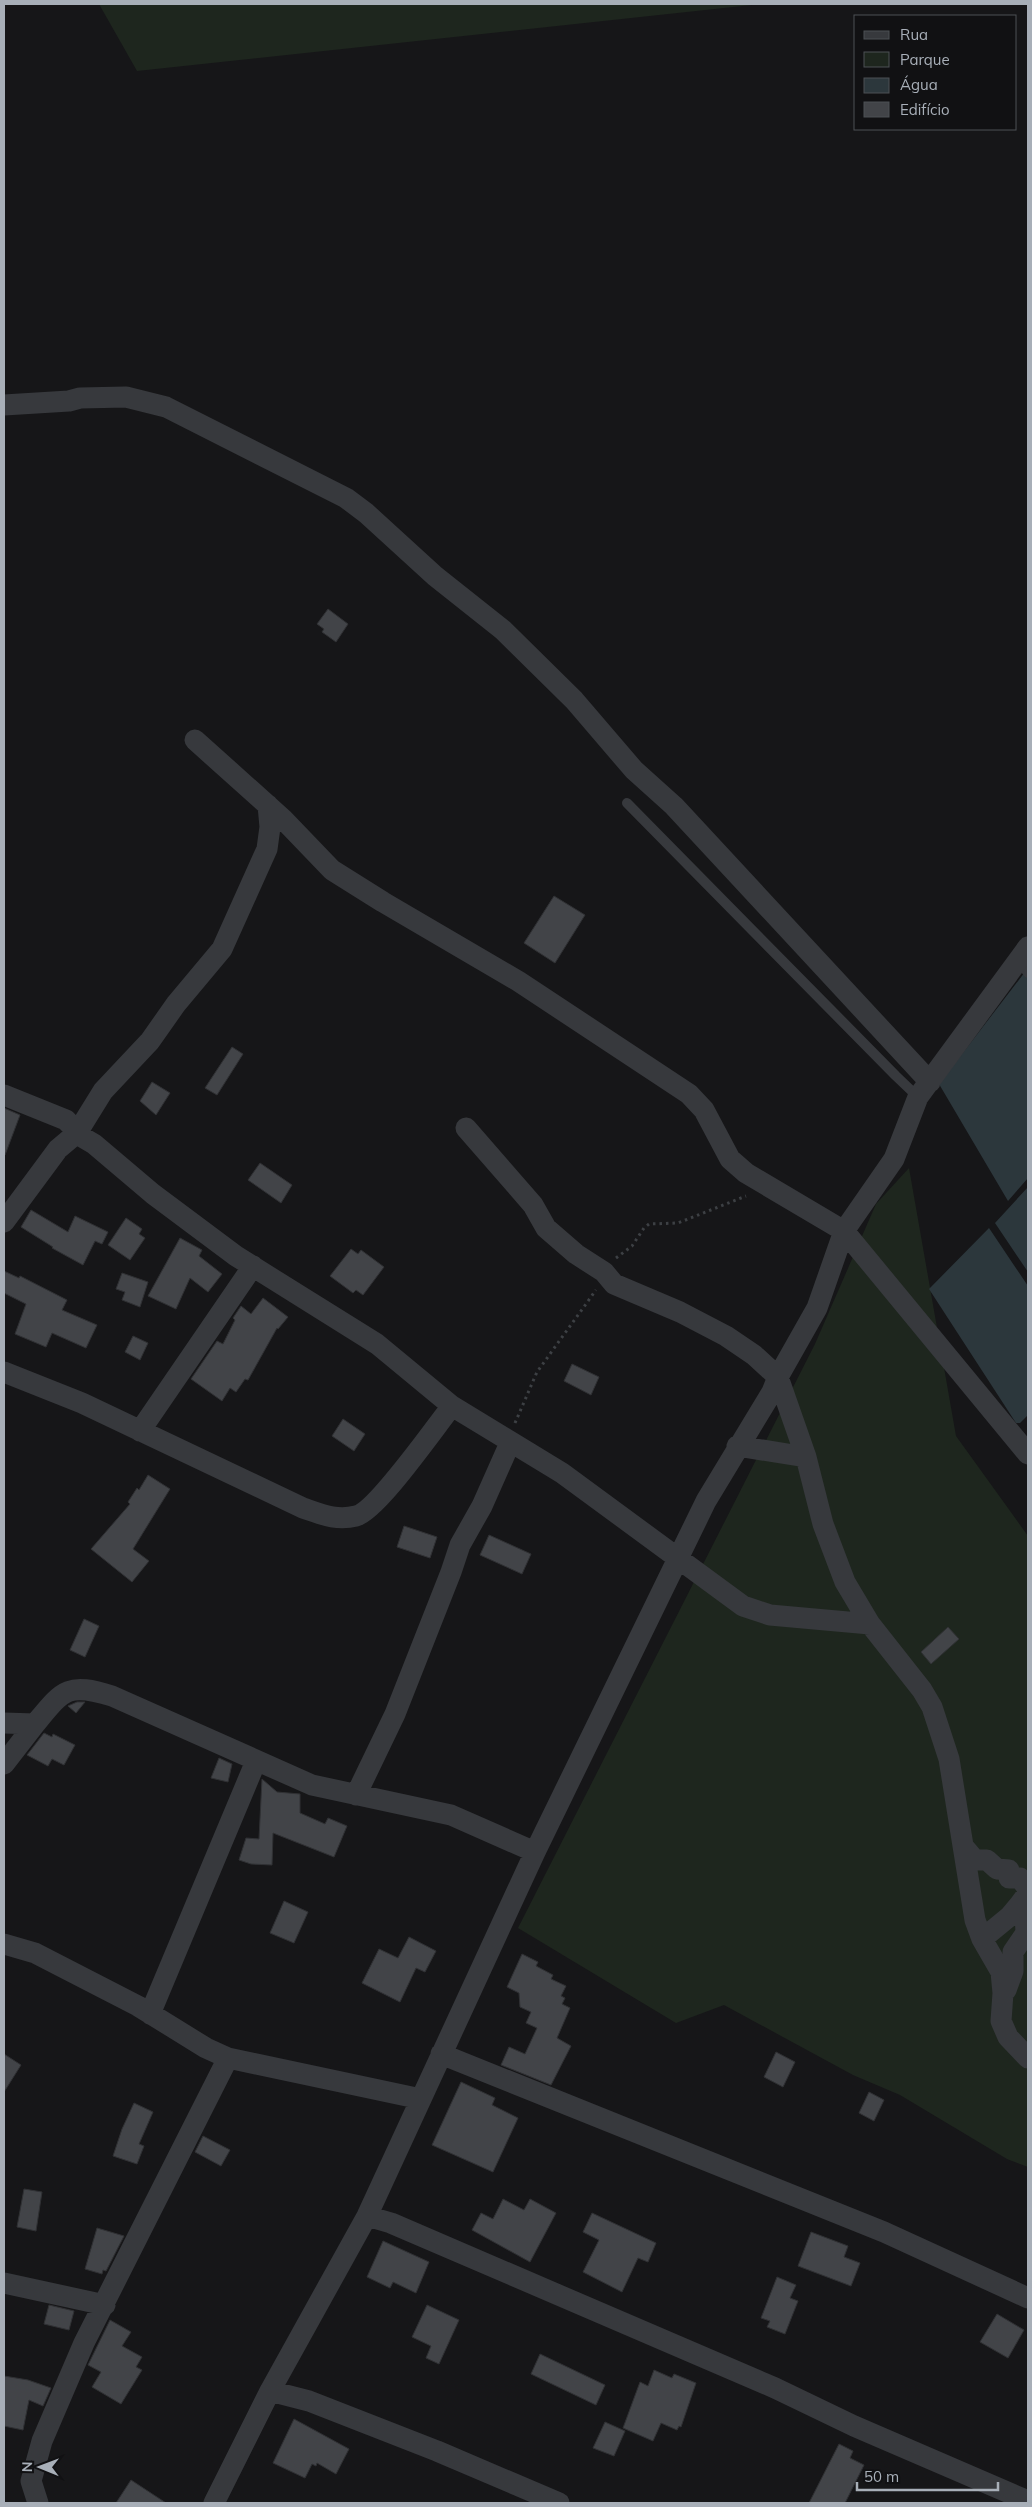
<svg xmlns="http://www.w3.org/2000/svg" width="1032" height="2507" font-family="Mulish,sans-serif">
<rect width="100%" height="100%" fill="#161618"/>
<path fill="#1e261e" d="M 99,4 L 761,4 L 137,71 Z
M 909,1168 L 956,1436 L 1028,1536 L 1028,2167 L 1007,2159 L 900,2095 L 853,2075 L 724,2005 L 676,2023 L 518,1928 L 815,1344 L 876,1204 Z"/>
<path fill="#2c373c" d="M 1028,968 L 1028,1178 L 1008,1201 L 939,1084 Z
M 1028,1187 L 1028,1272 L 995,1223 Z
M 989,1228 L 1028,1286 L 1028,1415 L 1020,1423 L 1016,1423 L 929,1289 Z"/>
<path fill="#424448" stroke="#303134" d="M 328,609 L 348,624 L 336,642 L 322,632 L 324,629 L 317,624 Z
M 554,896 L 585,915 L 555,963 L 524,943 Z
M 232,1047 L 243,1054 L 217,1095 L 205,1088 Z
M 152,1082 L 170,1093 L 156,1115 L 140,1101 Z
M 4,1108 L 20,1115 L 5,1155 L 4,1154 Z
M 260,1163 L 292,1185 L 281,1203 L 248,1180 Z
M 31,1210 L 68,1232 L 75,1216 L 108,1232 L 102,1244 L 95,1241 L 83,1265 L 52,1248 L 53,1247 L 21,1227 Z
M 126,1218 L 142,1229 L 139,1234 L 145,1238 L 130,1260 L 108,1245 Z
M 180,1238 L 202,1250 L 199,1256 L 222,1274 L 208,1292 L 190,1278 L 176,1309 L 148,1296 Z
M 351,1249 L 358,1254 L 361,1250 L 384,1267 L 363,1295 L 356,1290 L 353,1293 L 330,1276 Z
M 4,1271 L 19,1278 L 20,1276 L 67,1300 L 62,1310 L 97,1325 L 86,1348 L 52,1333 L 46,1347 L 15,1334 L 26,1304 L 4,1293 Z
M 122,1273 L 148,1282 L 140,1307 L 122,1300 L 125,1292 L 116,1289 Z
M 263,1298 L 288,1317 L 278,1329 L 277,1328 L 248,1380 L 245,1379 L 236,1392 L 230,1388 L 222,1401 L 191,1379 L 217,1341 L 223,1344 L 235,1320 L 233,1318 L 241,1306 L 251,1314 Z
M 133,1336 L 148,1343 L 140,1360 L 125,1352 Z
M 572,1364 L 599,1377 L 591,1395 L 564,1381 Z
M 343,1419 L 365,1434 L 354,1451 L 332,1436 Z
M 148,1475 L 170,1489 L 133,1549 L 149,1561 L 132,1582 L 91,1549 L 130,1504 L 128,1502 L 137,1488 L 139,1490 Z
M 404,1526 L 437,1537 L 430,1558 L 397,1547 Z
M 489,1535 L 531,1554 L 522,1574 L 480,1555 Z
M 84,1619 L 99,1626 L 85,1657 L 70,1650 Z
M 948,1627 L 959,1639 L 931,1664 L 921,1652 Z
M 77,1702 L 85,1702 L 76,1713 L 68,1706 Z
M 44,1733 L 52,1737 L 53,1734 L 75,1745 L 64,1765 L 52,1759 L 48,1766 L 27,1755 Z
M 219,1758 L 232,1764 L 228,1782 L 211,1778 Z
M 262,1779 L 277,1792 L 300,1794 L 300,1813 L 325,1824 L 328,1818 L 347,1826 L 334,1857 L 273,1833 L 272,1865 L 251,1864 L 239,1860 L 246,1838 L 259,1839 Z
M 284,1901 L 308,1912 L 294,1943 L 270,1933 Z
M 409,1937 L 436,1951 L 425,1972 L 416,1968 L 400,2002 L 362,1983 L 379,1949 L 398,1958 Z
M 522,1954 L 538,1962 L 536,1966 L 553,1975 L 551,1979 L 566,1986 L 561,1996 L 565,1998 L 562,2004 L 570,2008 L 557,2038 L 571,2046 L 551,2085 L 501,2065 L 509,2047 L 525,2054 L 537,2028 L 526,2023 L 531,2012 L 520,2007 L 519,1993 L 507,1987 Z
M 776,2052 L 795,2062 L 783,2087 L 764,2077 Z
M 4,2054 L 21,2065 L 4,2092 Z
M 461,2082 L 495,2098 L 492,2105 L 518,2118 L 493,2172 L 432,2145 Z
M 869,2092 L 884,2100 L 874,2121 L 859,2113 Z
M 134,2103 L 153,2112 L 139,2144 L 144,2146 L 137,2164 L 113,2156 L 122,2129 Z
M 203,2136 L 230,2150 L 221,2166 L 195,2152 Z
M 24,2189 L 42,2192 L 36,2231 L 17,2227 Z
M 503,2199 L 524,2210 L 530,2199 L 556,2213 L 530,2262 L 472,2230 L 481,2213 L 493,2219 Z
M 592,2213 L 656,2243 L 648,2262 L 638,2258 L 622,2292 L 583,2272 L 599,2240 L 583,2232 Z
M 97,2228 L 124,2236 L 106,2271 L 103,2270 L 102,2274 L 85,2269 Z
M 811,2232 L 848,2246 L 844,2257 L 860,2263 L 851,2286 L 798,2266 Z
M 383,2241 L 429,2262 L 416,2293 L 393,2282 L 390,2288 L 367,2277 Z
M 777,2277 L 796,2285 L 790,2298 L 798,2301 L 785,2334 L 767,2327 L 770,2321 L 761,2318 Z
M 49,2305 L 74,2311 L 69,2330 L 44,2324 Z
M 427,2305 L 459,2320 L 439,2364 L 426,2358 L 431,2346 L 412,2337 Z
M 997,2314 L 1024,2330 L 1008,2358 L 980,2342 Z
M 110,2320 L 131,2332 L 122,2346 L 142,2357 L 136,2367 L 142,2370 L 121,2404 L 92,2387 L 101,2372 L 88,2365 Z
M 540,2354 L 605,2385 L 596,2405 L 531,2374 Z
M 654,2370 L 672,2378 L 674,2374 L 696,2383 L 681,2427 L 679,2426 L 677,2430 L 661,2423 L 653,2441 L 623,2428 L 640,2382 L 648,2386 Z
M 4,2376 L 28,2380 L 51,2388 L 43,2406 L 29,2400 L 23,2430 L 4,2426 Z
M 294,2419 L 349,2449 L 336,2474 L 317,2463 L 316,2466 L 312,2464 L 305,2478 L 273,2463 Z
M 605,2422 L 625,2431 L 614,2456 L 593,2448 Z
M 839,2444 L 853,2451 L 850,2458 L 864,2465 L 845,2503 L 809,2503 Z
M 131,2480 L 166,2503 L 116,2503 Z"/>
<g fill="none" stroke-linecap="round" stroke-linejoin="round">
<path stroke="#3d4044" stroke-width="3" stroke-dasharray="2.5 4" stroke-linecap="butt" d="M 616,1258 L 632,1246 L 644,1228 L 649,1224 L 678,1223 L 746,1196
M 515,1423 L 537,1372 L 596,1290"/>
<path stroke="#37393d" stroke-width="10" d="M 627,803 L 896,1076 L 918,1097
M 1019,960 L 1028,973"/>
<path stroke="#37393d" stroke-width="21" d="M 4,405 L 69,401 L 80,398 L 126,397 L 166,407 L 346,498 L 366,513 L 435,576 L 503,630 L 574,700 L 634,770 L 674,806 L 930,1082
M 195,740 L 283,819 L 332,870 L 383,902 L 518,981 L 689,1094 L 704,1110 L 730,1159 L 746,1173 L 844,1231 L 1028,1454
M 4,1095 L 66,1120 L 82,1137 L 94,1144 L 153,1194 L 236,1256 L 377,1344 L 452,1406 L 562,1473 L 743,1606 L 770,1615 L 870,1624
M 466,1128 L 533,1205 L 546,1228 L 576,1254 L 604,1272 L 614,1284 L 680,1312 L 726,1336 L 754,1355 L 778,1377 L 806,1457
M 4,1222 L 58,1149 L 77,1133 L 103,1091 L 150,1041 L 176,1004 L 222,949 L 267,849 L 270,827 L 268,805
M 4,1372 L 82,1403 L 303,1508 C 321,1514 336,1521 356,1516 C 377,1511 435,1427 452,1406
M 140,1431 L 253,1266
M 737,1446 L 806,1457 L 823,1524 L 845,1582 L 870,1624 L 922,1690 L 932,1707 L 949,1759 L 975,1920 L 982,1939 L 1001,1972 L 1003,1993 L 1001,2021 L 1008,2037 L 1028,2058
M 4,1723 L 35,1724 C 63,1690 67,1682 112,1696 L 312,1785 L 451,1815 L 535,1852
M 4,1764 L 35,1724
M 356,1795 L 395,1714 L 451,1572 L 460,1545 L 482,1506 L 510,1443
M 963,1846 L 975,1860 L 987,1860 L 997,1869 L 1009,1870 L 1009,1878 L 1020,1878 L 1028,1889
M 982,1939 L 1010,1916 L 1020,1904
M 4,1944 L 35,1953 L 138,2006 L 206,2048 L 228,2058 L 421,2099
M 1006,1990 L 1013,1971 L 1013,1952 L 1026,1933 L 1025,1914 L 1020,1904 L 1028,1893
M 150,2014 L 256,1761
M 441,2054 L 884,2232 L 1028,2298
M 367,2216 L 391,2223 L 775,2388 L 854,2426 L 1028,2501
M 4,2283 L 105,2305
M 270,2391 L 309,2401 L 437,2451 L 559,2503
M 38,2503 L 31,2481 L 42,2441 L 84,2343 L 228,2058
M 214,2503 L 270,2391 L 367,2216 L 535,1852 L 706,1501 L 772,1392 L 778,1377 L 817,1308 L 844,1231 L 894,1159 L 918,1097 L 1028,947"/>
</g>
<rect width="1032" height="2507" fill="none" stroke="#a8afb8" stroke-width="10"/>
<rect x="854" y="15" width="162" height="115" fill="#111113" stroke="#4d5055"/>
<rect x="864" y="31" width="25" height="8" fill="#37393d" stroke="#4d5055"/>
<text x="900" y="40" font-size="15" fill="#a8afb8">Rua</text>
<rect x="864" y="52" width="25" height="15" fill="#1e261e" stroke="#4d5055"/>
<text x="900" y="65" font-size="15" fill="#a8afb8">Parque</text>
<rect x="864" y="78" width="25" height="15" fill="#2c373c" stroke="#4d5055"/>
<text x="900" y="90" font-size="15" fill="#a8afb8">Água</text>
<rect x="864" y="102" width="25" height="15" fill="#424448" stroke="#4d5055"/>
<text x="900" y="115" font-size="15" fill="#a8afb8">Edifício</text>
<g transform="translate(40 2467) rotate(271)" stroke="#111113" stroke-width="4" paint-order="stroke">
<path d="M0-4L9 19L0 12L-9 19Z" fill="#a8afb8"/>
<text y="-8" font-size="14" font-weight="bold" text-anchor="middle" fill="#a8afb8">N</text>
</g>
<path d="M857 2482v8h141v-8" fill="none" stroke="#a8afb8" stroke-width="2.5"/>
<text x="864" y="2482" font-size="15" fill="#a8afb8" stroke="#111113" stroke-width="4" paint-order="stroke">50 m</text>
</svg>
